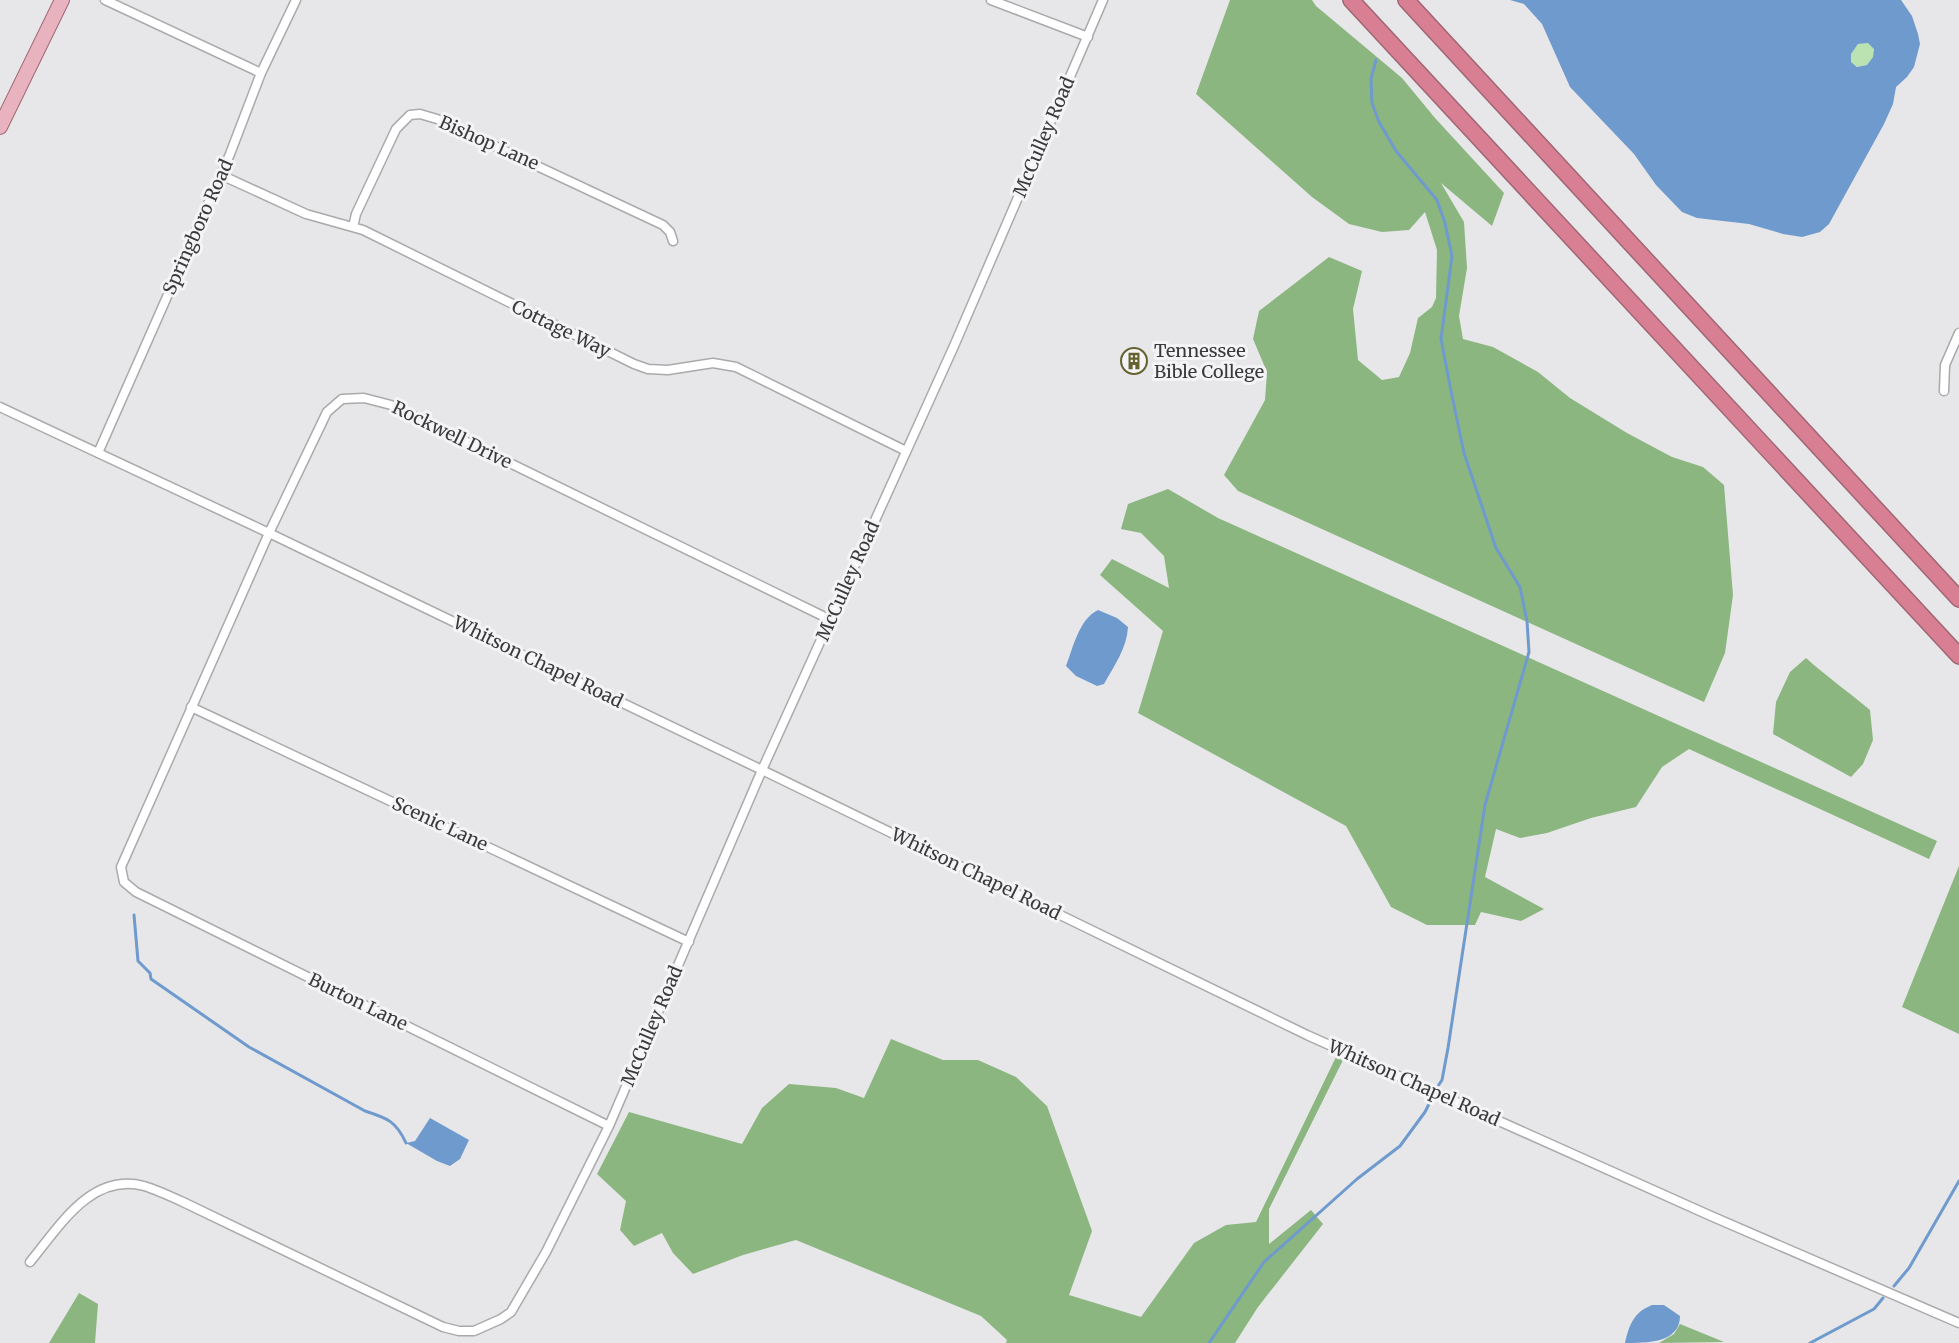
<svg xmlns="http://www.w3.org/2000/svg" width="1959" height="1343" font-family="Merriweather,serif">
<rect width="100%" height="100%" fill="#e7e7e9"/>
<path fill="#bbe2b1" d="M 1869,43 L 1874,49 L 1873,57 L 1867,65 L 1858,67 L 1851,62 L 1851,54 L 1858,44 Z"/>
<path fill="#8bb680" d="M 1230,0 L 1312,0 L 1316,6 L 1402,78 L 1435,118 L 1504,193 L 1492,226 L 1441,183 L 1464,222 L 1467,268 L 1459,316 L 1463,339 L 1493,347 L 1538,372 L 1570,398 L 1627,433 L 1672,457 L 1703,467 L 1724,485 L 1733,595 L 1725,653 L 1704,702 L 1238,491 L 1224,475 L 1265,400 L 1267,372 L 1253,339 L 1259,311 L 1329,257 L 1362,271 L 1353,309 L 1358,360 L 1382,380 L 1399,377 L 1410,353 L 1418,318 L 1432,307 L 1436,298 L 1437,250 L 1425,212 L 1409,230 L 1382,232 L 1349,224 L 1312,197 L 1196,94 Z
M 1168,489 L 1218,518 L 1937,841 L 1929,859 L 1689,749 L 1662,767 L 1636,807 L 1591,818 L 1547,833 L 1520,838 L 1496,829 L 1485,877 L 1544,909 L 1521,921 L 1481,912 L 1475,925 L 1427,925 L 1391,907 L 1346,826 L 1138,713 L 1163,631 L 1100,575 L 1112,559 L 1169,588 L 1164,556 L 1141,533 L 1121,529 L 1128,504 Z
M 1806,658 C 1827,677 1849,692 1870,710 L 1873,740 L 1863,764 L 1851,777 L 1773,734 L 1776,702 L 1790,672 Z
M 1959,866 L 1959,1034 L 1902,1007 Z
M 891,1039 L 943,1060 L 978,1060 L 1016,1077 L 1047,1106 L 1092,1231 L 1069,1295 L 1141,1317 L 1194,1243 L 1226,1225 L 1256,1222 L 1336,1057 L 1343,1060 L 1269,1209 L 1269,1244 L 1311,1210 L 1323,1224 L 1258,1307 L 1235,1343 L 1006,1343 L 1007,1340 L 981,1316 L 796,1240 L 743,1255 L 693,1274 L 673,1253 L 662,1233 L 634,1246 L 620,1230 L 626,1201 L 597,1174 L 629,1112 L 742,1144 L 762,1108 L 789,1084 L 836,1088 L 864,1098 Z
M 79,1293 L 98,1304 L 95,1343 L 49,1343 Z
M 1680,1324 L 1724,1342 L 1659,1343 L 1674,1334 Z"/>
<path fill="#6f9acd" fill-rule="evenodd" d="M 1510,0 L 1901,0 L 1912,16 L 1918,34 L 1920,44 L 1914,67 L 1907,77 L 1896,87 L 1893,104 L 1884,124 L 1829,224 L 1820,232 L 1802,237 L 1783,234 L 1749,224 L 1697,218 L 1682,212 L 1656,185 L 1634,154 L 1570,87 L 1542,24 L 1524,4 ZM 1868,43 L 1874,49 L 1873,57 L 1867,65 L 1857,67 L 1851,62 L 1851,54 L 1858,44 Z
M 1098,610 L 1117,618 L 1128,627 C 1127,648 1114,666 1104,684 L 1097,686 L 1076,676 L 1066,666 C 1073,648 1079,619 1098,610 Z
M 430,1118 L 469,1140 L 460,1159 L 450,1166 L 437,1161 L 406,1143 L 415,1141 Z
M 1652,1305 L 1664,1305 L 1680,1316 C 1680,1343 1647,1343 1625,1343 C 1629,1325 1634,1312 1652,1305 Z"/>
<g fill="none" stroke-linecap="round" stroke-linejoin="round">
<path stroke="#6f9acd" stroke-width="3" d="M 1376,60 L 1371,79 L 1372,103 L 1379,122 L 1396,151 L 1437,200 L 1445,223 L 1452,256 L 1441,339 L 1450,386 L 1464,453 L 1496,548 L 1520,587 L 1527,621 L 1529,652 L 1485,805 L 1448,1048 L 1442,1080 L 1438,1086
M 134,915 L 138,961 L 150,973 L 151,979 L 249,1047 L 365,1111 C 387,1118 396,1121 406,1143
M 1894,1286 L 1909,1268 L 1959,1181
M 1209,1343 L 1264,1262 L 1357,1179 L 1400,1146 L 1425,1112 L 1431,1100
M 1810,1343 L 1874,1309 L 1883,1298"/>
<defs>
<path id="minor" d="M 105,0 L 261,73
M 991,0 L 1088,37
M 221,175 L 306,214 L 363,230 L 634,364 L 648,369 L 668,370 L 713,363 L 736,367 L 906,451
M 353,227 L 356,214 L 396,129 L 410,115 L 420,114 L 437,119 L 663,225 L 670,232 L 673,241
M 1944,391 L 1945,365 L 1959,333
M 0,407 L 269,533 L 762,770 L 1307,1035 L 1711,1216 L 1959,1323
M 98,453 L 230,154 L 261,73 L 296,0
M 191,707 L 689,942
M 609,1126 L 136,892 L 124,882 L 121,867 L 269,533 L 327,412 L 342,399 L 364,398 L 391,405 L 831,620
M 30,1262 C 59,1227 91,1172 144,1186 C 157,1190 170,1196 183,1202 L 443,1327 L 459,1331 L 474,1331 L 501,1319 L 511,1312 L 546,1252 L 609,1126 L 762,770 L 954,346 L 1103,0"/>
<path id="primary" d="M 0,127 L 62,0"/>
<path id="motorway" d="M 1351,0 L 1959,656
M 1406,0 L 1959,599"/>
</defs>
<use href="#minor" stroke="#aaaaac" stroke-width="11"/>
<use href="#primary" stroke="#a06674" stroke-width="16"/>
<use href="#motorway" stroke="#a06674" stroke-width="18"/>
<use href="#minor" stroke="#fff" stroke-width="8"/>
<use href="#primary" stroke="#e8b2bf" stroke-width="14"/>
<use href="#motorway" stroke="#d87f94" stroke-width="15"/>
</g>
<defs>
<symbol id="building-ring" viewBox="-11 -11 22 22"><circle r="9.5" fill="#f4f4f6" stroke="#64622f" stroke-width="1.5"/><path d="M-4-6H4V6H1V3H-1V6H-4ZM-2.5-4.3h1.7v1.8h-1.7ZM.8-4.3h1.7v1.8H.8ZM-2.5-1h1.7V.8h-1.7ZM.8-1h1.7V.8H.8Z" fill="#64622f"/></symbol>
</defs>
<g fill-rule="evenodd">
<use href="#building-ring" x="1119" y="346" width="30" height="30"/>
</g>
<g text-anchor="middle" stroke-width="6" stroke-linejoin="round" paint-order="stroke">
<g font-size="18" fill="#393939" stroke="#f4f4f6">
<text transform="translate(1044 137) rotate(-67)" y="6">McCulley Road</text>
<text transform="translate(489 143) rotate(24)" y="6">Bishop Lane</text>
<text transform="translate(198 227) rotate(-66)" y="6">Springboro Road</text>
<text transform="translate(561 329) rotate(26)" y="6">Cottage Way</text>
<text transform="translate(452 435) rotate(26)" y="6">Rockwell Drive</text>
<text transform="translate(848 581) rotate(-66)" y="6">McCulley Road</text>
<text transform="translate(538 662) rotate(26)" y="6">Whitson Chapel Road</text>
<text transform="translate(440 824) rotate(25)" y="6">Scenic Lane</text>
<text transform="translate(976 874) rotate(26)" y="6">Whitson Chapel Road</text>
<text transform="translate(358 1002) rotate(26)" y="6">Burton Lane</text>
<text transform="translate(652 1026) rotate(-67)" y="6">McCulley Road</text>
<text transform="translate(1414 1083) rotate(24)" y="6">Whitson Chapel Road</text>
</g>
<g font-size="18" fill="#393939" stroke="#f4f4f6" text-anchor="start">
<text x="1154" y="357">Tennessee<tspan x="1154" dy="21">Bible College</tspan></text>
</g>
</g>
</svg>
